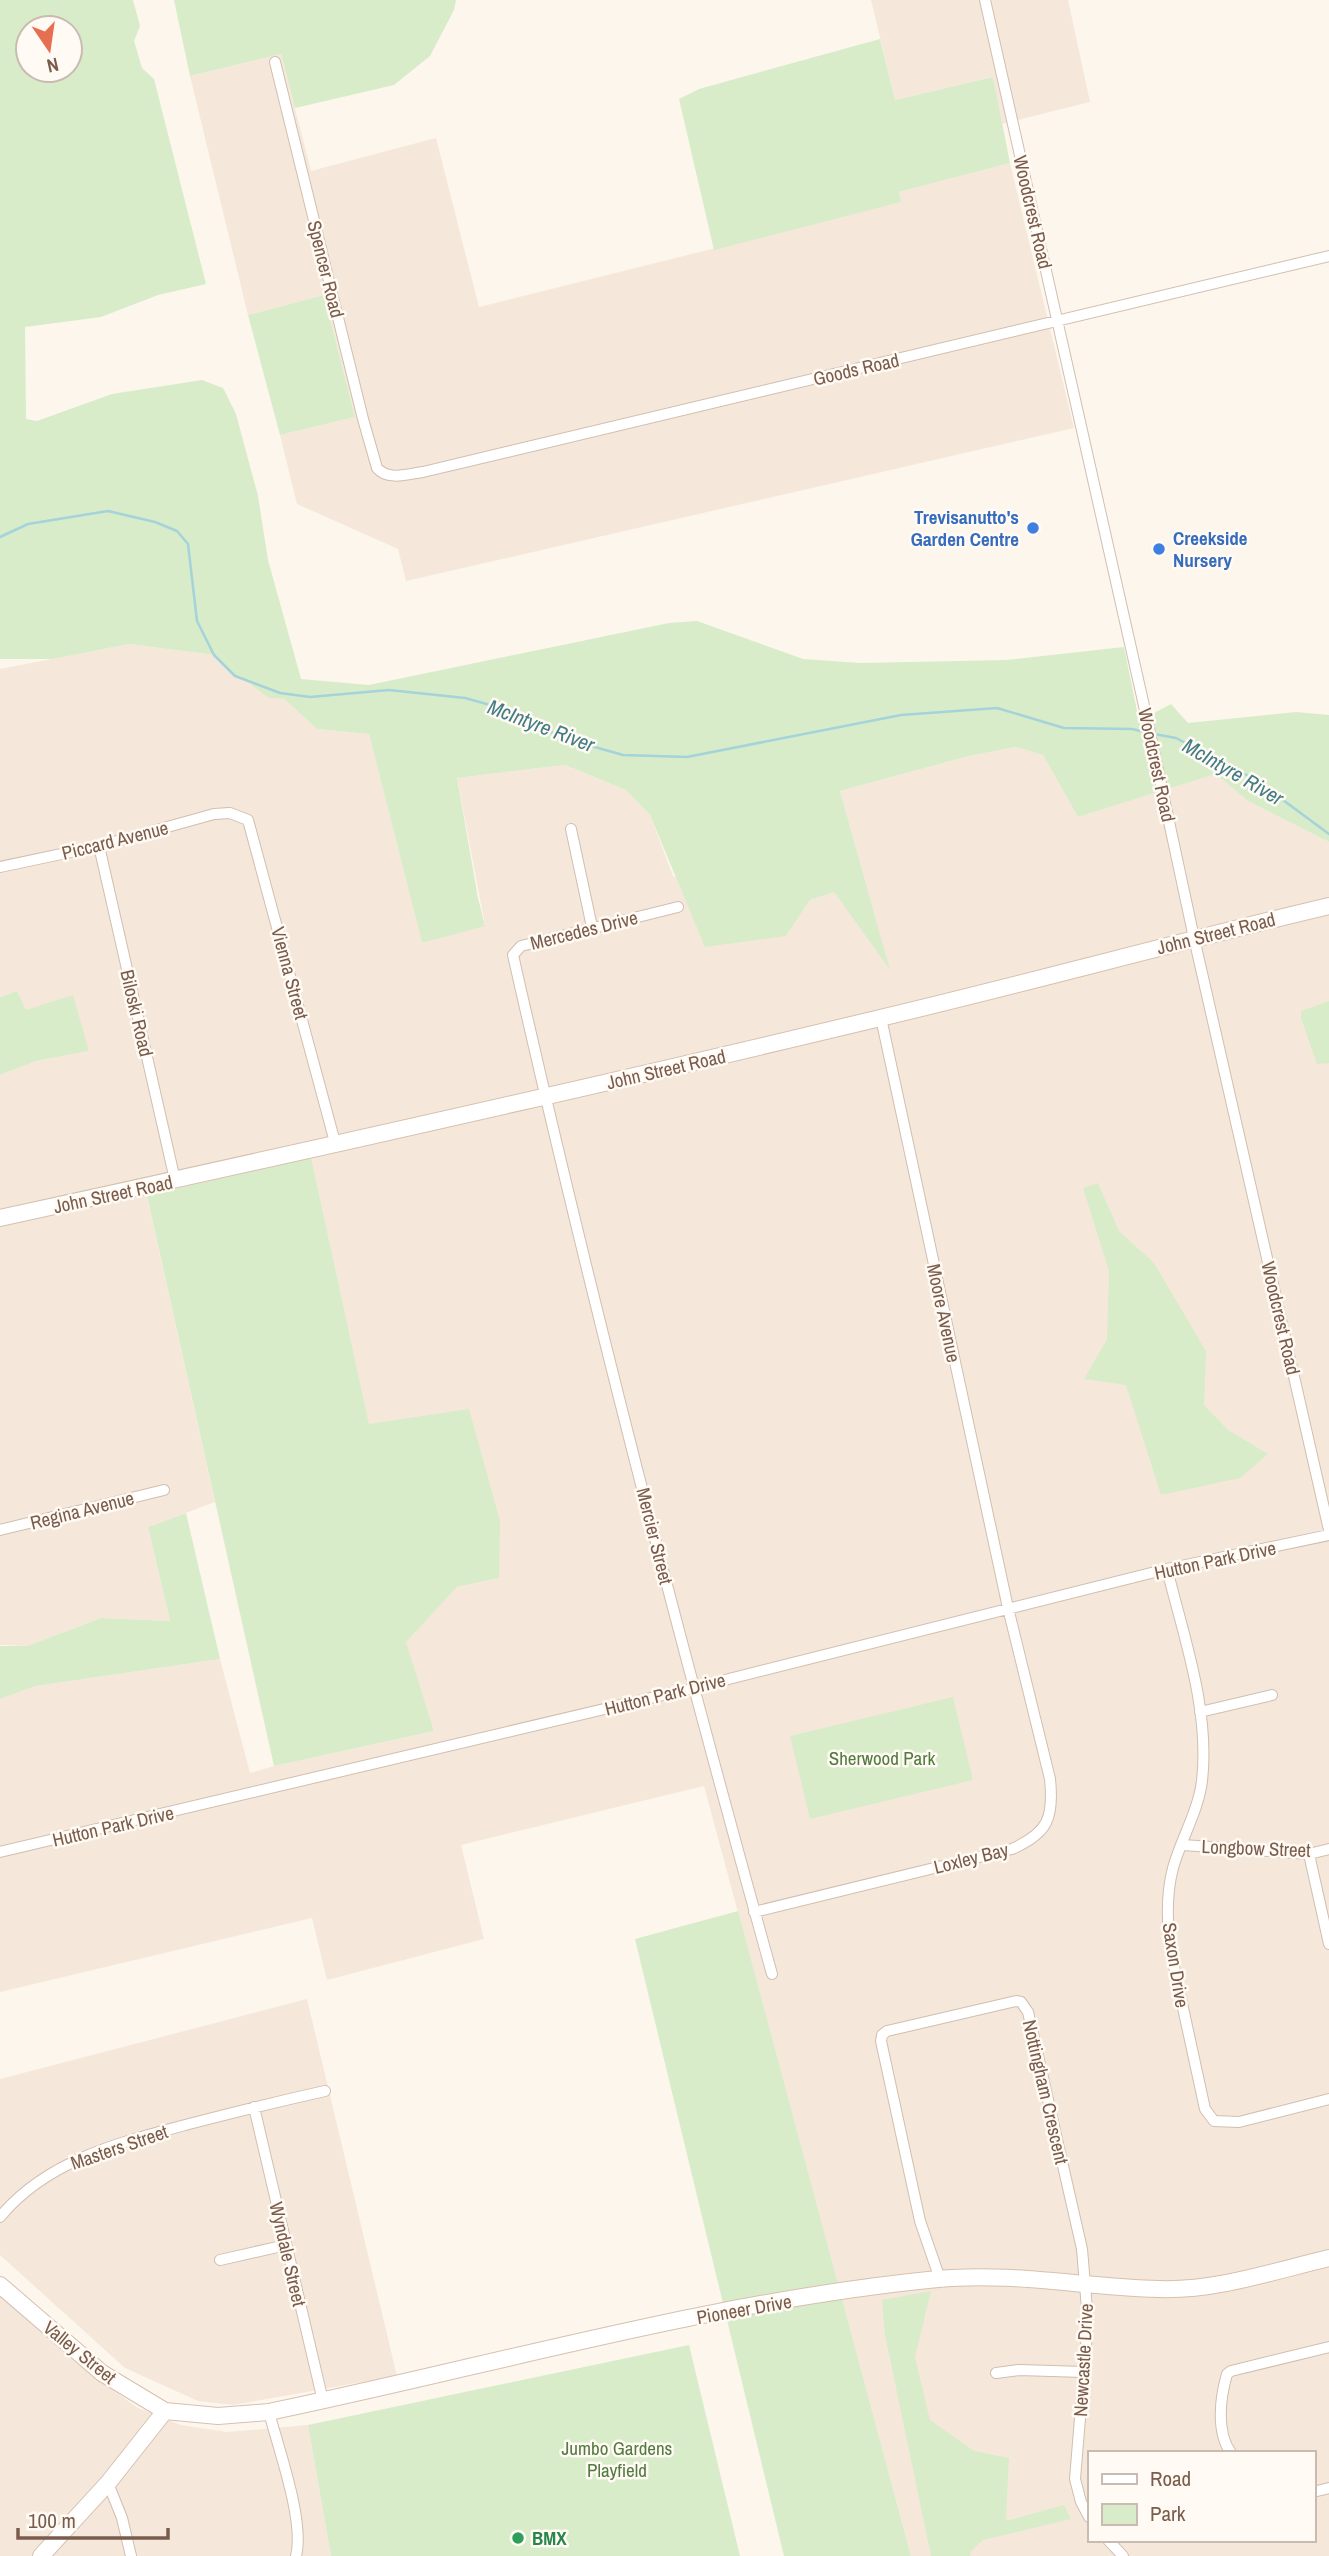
<svg xmlns="http://www.w3.org/2000/svg" width="1329" height="2556" font-family="'Archivo Narrow',sans-serif">
<rect width="100%" height="100%" fill="#fdf6ec"/>
<path fill="#f5e8da" fill-rule="evenodd" d="M 871,0 L 1068,0 L 1090,102 L 1002,124 L 993,77 L 895,100 Z
M 281,54 L 311,171 L 436,138 L 479,307 L 900,202 L 899,192 L 1010,163 L 1074,428 L 406,581 L 398,549 L 297,504 L 280,435 L 355,417 L 324,295 L 248,315 L 190,76 Z
M 129,644 L 214,655 L 235,676 L 246,681 L 268,697 L 284,699 L 317,729 L 369,734 L 422,943 L 485,925 L 457,778 L 565,765 L 626,790 L 650,815 L 673,876 L 786,936 L 810,900 L 834,892 L 889,968 L 840,791 L 969,756 L 1016,747 L 1043,755 L 1078,817 L 1216,774 L 1248,801 L 1329,842 L 1329,2556 L 911,2556 L 704,1786 L 461,1845 L 484,1939 L 327,1980 L 312,1918 L 0,1992 L 0,1699 L 36,1686 L 220,1659 L 250,1773 L 274,1766 L 434,1731 L 405,1642 L 457,1587 L 499,1578 L 369,1425 L 311,1157 L 147,1197 L 215,1502 L 148,1527 L 170,1621 L 101,1618 L 27,1646 L 0,1645 L 0,1075 L 36,1061 L 89,1051 L 25,1010 L 17,991 L 0,997 L 0,669 ZM 1089,2453 L 1313,2453 L 1313,2540 L 1089,2540 Z
M 307,1999 L 397,2376 L 233,2405 L 198,2401 L 125,2368 L 0,2255 L 0,2079 Z
M 0,2293 L 99,2380 L 138,2408 L 181,2425 L 227,2432 L 308,2425 L 331,2556 L 0,2556 Z"/>
<path fill="#d8ecc9" fill-rule="evenodd" d="M 0,0 L 133,0 L 140,26 L 134,41 L 142,68 L 154,79 L 206,284 L 158,295 L 101,317 L 25,327 L 26,419 L 37,421 L 112,394 L 202,380 L 223,388 L 236,414 L 258,496 L 268,560 L 301,679 L 369,685 L 669,623 L 697,621 L 803,659 L 860,663 L 1007,660 L 1124,647 L 1139,721 L 1171,704 L 1188,723 L 1296,712 L 1329,715 L 1329,842 L 1248,801 L 1216,774 L 1078,817 L 1043,755 L 1016,747 L 969,756 L 840,791 L 890,970 L 834,892 L 810,900 L 786,936 L 705,947 L 650,815 L 626,790 L 565,765 L 457,778 L 478,898 L 485,926 L 422,943 L 369,734 L 317,729 L 284,699 L 269,698 L 246,681 L 235,676 L 214,655 L 129,644 L 53,659 L 0,659 ZM 28,28 L 70,28 L 70,70 L 28,70 Z
M 174,0 L 456,0 L 454,10 L 430,56 L 394,85 L 295,108 L 281,54 L 190,76 Z
M 880,39 L 895,100 L 993,77 L 1010,163 L 899,192 L 901,202 L 714,250 L 679,99 L 699,89 Z
M 324,295 L 355,417 L 280,435 L 248,315 Z
M 17,991 L 26,1010 L 73,995 L 89,1051 L 36,1061 L 0,1075 L 0,997 Z
M 1329,1001 L 1329,1063 L 1317,1064 L 1301,1018 L 1301,1011 Z
M 311,1157 L 369,1424 L 469,1409 L 500,1521 L 499,1578 L 457,1587 L 406,1642 L 434,1731 L 274,1766 L 147,1196 Z
M 1098,1183 L 1119,1231 L 1154,1263 L 1206,1351 L 1204,1405 L 1228,1430 L 1268,1454 L 1240,1478 L 1161,1495 L 1126,1385 L 1084,1379 L 1107,1339 L 1109,1271 L 1083,1188 Z
M 186,1513 L 220,1659 L 36,1686 L 0,1699 L 0,1646 L 27,1646 L 101,1618 L 170,1621 L 148,1527 Z
M 953,1697 L 973,1780 L 810,1819 L 790,1736 Z
M 738,1911 L 911,2556 L 784,2556 L 635,1939 Z
M 931,2291 L 915,2357 L 930,2420 L 974,2451 L 1009,2458 L 1006,2521 L 1064,2505 L 1071,2519 L 983,2540 L 971,2551 L 970,2556 L 931,2556 L 885,2335 L 882,2300 Z
M 689,2345 L 740,2556 L 331,2556 L 308,2425 Z"/>
<g fill="none" stroke-linecap="round" stroke-linejoin="round">
<path stroke="#a5d3da" stroke-width="2.5" d="M 0,537 L 28,524 L 108,511 L 155,522 L 177,531 L 188,544 L 197,621 L 214,655 L 235,676 L 280,693 L 310,697 L 389,690 L 465,698 L 501,708 L 563,738 L 623,755 L 687,757 L 901,715 L 997,708 L 1064,728 L 1132,729 L 1145,732
M 1154,734 L 1176,738 L 1256,780 L 1329,834"/>
<defs>
<path id="street" d="M 985,0 L 1147,719 L 1194,938 L 1329,1530
M 275,62 L 363,419 L 377,468 C 388,481 408,474 423,472 L 1329,256
M 571,829 L 592,927
M 99,846 L 175,1180
M 0,867 L 99,846 L 214,814 L 230,813 L 248,820 L 336,1146
M 678,907 L 521,946 L 513,955 C 590,1296 678,1636 772,1974
M 0,1530 L 164,1490
M 1167,1569 C 1184,1638 1210,1710 1202,1781 C 1198,1812 1181,1839 1173,1868 C 1166,1894 1167,1922 1170,1948 L 1205,2109 L 1214,2121 L 1239,2122 L 1329,2099
M 1200,1712 L 1272,1695
M 1183,1845 L 1309,1854 L 1329,1849
M 0,1852 L 693,1688 L 1167,1569 L 1329,1535
M 1309,1854 L 1329,1944
M 754,1912 L 1012,1849 C 1048,1833 1054,1818 1050,1779 L 1008,1608 L 881,1018
M 254,2107 L 323,2401
M 0,2217 C 47,2160 121,2142 189,2124 C 235,2112 280,2101 325,2091
M 220,2260 L 286,2245
M 940,2279 L 920,2221 L 881,2041 L 882,2035 L 887,2031 L 1016,2001 L 1021,2002 L 1028,2012 L 1082,2249 L 1088,2321 L 1075,2479 L 1081,2502 L 1089,2517
M 996,2373 L 1019,2370 L 1084,2372
M 269,2412 C 278,2448 305,2521 296,2556
M 1231,2453 C 1216,2432 1220,2398 1227,2374 L 1231,2371 L 1329,2347
M 108,2483 L 122,2518 L 131,2556
M 1313,2492 L 1329,2488
M 1108,2540 L 1123,2556"/>
<path id="secondary" d="M 0,1218 C 293,1154 585,1089 876,1019 C 1028,983 1177,942 1329,906
M 0,2285 L 102,2373 L 165,2411 L 218,2416 L 269,2412 C 491,2366 711,2301 938,2279 C 1011,2272 1085,2287 1159,2289 C 1216,2291 1274,2271 1329,2258
M 41,2556 L 108,2483 L 165,2411"/>
</defs>
<use href="#street" stroke="#d1beb0" stroke-width="12"/>
<use href="#secondary" stroke="#d6c0b0" stroke-width="18"/>
<use href="#street" stroke="#fff" stroke-width="10"/>
<use href="#secondary" stroke="#fff" stroke-width="16"/>
</g>
<g fill="#3f7fe0" stroke="#fffaf3" stroke-width="2.5">
<circle cx="1033" cy="528" r="7"/>
<circle cx="1159" cy="549" r="7"/>
</g>
<circle fill="#2e9e5b" stroke="#fffaf3" stroke-width="2.5" cx="518" cy="2538" r="7"/>
<g text-anchor="middle" stroke-width="5" stroke-linejoin="round" paint-order="stroke">
<g font-size="19" fill="#7a5c4d" stroke="#fffaf3">
<text transform="translate(1033 212) rotate(77)" y="7">Woodcrest Road</text>
<text transform="translate(326 269) rotate(76)" y="7">Spencer Road</text>
<text transform="translate(856 369) rotate(-13)" y="7">Goods Road</text>
<text transform="translate(1157 765) rotate(78)" y="7">Woodcrest Road</text>
<text transform="translate(115 840) rotate(-14)" y="7">Piccard Avenue</text>
<text transform="translate(584 930) rotate(-14)" y="7">Mercedes Drive</text>
<text transform="translate(1216 933) rotate(-14)" y="7">John Street Road</text>
<text transform="translate(290 973) rotate(75)" y="7">Vienna Street</text>
<text transform="translate(137 1013) rotate(77)" y="7">Biloski Road</text>
<text transform="translate(666 1069) rotate(-13)" y="7">John Street Road</text>
<text transform="translate(113 1194) rotate(-12)" y="7">John Street Road</text>
<text transform="translate(944 1313) rotate(78)" y="7">Moore Avenue</text>
<text transform="translate(1281 1318) rotate(77)" y="7">Woodcrest Road</text>
<text transform="translate(82 1510) rotate(-14)" y="7">Regina Avenue</text>
<text transform="translate(655 1536) rotate(76)" y="7">Mercier Street</text>
<text transform="translate(1215 1560) rotate(-12)" y="7">Hutton Park Drive</text>
<text transform="translate(665 1694) rotate(-14)" y="7">Hutton Park Drive</text>
<text transform="translate(113 1826) rotate(-13)" y="7">Hutton Park Drive</text>
<text transform="translate(1256 1848) rotate(2)" y="7">Longbow Street</text>
<text transform="translate(971 1858) rotate(-14)" y="7">Loxley Bay</text>
<text transform="translate(1176 1965) rotate(81)" y="7">Saxon Drive</text>
<text transform="translate(1046 2092) rotate(77)" y="7">Nottingham Crescent</text>
<text transform="translate(119 2147) rotate(-19)" y="7">Masters Street</text>
<text transform="translate(288 2254) rotate(77)" y="7">Wyndale Street</text>
<text transform="translate(744 2309) rotate(-10)" y="7">Pioneer Drive</text>
<text transform="translate(80 2352) rotate(39)" y="7">Valley Street</text>
<text transform="translate(1083 2360) rotate(-87)" y="7">Newcastle Drive</text>
</g>
<g font-size="19" font-weight="bold" fill="#366cbe" stroke="#fffaf3" text-anchor="end">
<text x="1019" y="524">Trevisanutto's<tspan x="1019" dy="22">Garden Centre</tspan></text>
<text x="1173" y="545" text-anchor="start">Creekside<tspan x="1173" dy="22">Nursery</tspan></text>
</g>
<g font-size="19" fill="#537a41" stroke="#fffaf3">
<text x="882" y="1765">Sherwood Park</text>
<text x="617" y="2455">Jumbo Gardens<tspan x="617" dy="22">Playfield</tspan></text>
</g>
<g font-size="19" font-weight="bold" fill="#27864d" stroke="#fffaf3" text-anchor="start">
<text x="532" y="2545">BMX</text>
</g>
<g font-size="21" font-style="italic" fill="#437c86" stroke="#fffaf3">
<text transform="translate(541 726) rotate(21)" y="7">McIntyre River</text>
<text transform="translate(1233 772) rotate(30)" y="7">McIntyre River</text>
</g>
</g>
<rect x="1088" y="2451" width="228" height="91" fill="#fffaf3" stroke="#cabbb1" stroke-width="2"/>
<rect x="1102" y="2474" width="35" height="10" fill="#ffffff" stroke="#cabbb1" stroke-width="2"/>
<text x="1150" y="2486" font-size="21" fill="#7a5c4d">Road</text>
<rect x="1102" y="2504" width="35" height="21" fill="#d8ecc9" stroke="#cabbb1" stroke-width="2"/>
<text x="1150" y="2521" font-size="21" fill="#7a5c4d">Park</text>
<g transform="translate(49 49) rotate(167)"><circle r="33" fill="#fffaf3" stroke="#cabbb1" stroke-width="2"/>
<path d="M0-5L12 26L0 18L-12 26Z" fill="#e76f51"/>
<text y="-10" font-size="19" font-weight="bold" text-anchor="middle" fill="#7a5c4d">N</text>
</g>
<path d="M18 2528v10h150v-10" fill="none" stroke="#7a5c4d" stroke-width="3.5"/>
<text x="28" y="2528" font-size="21" fill="#7a5c4d" stroke="#fffaf3" stroke-width="5" paint-order="stroke">100 m</text>
</svg>
